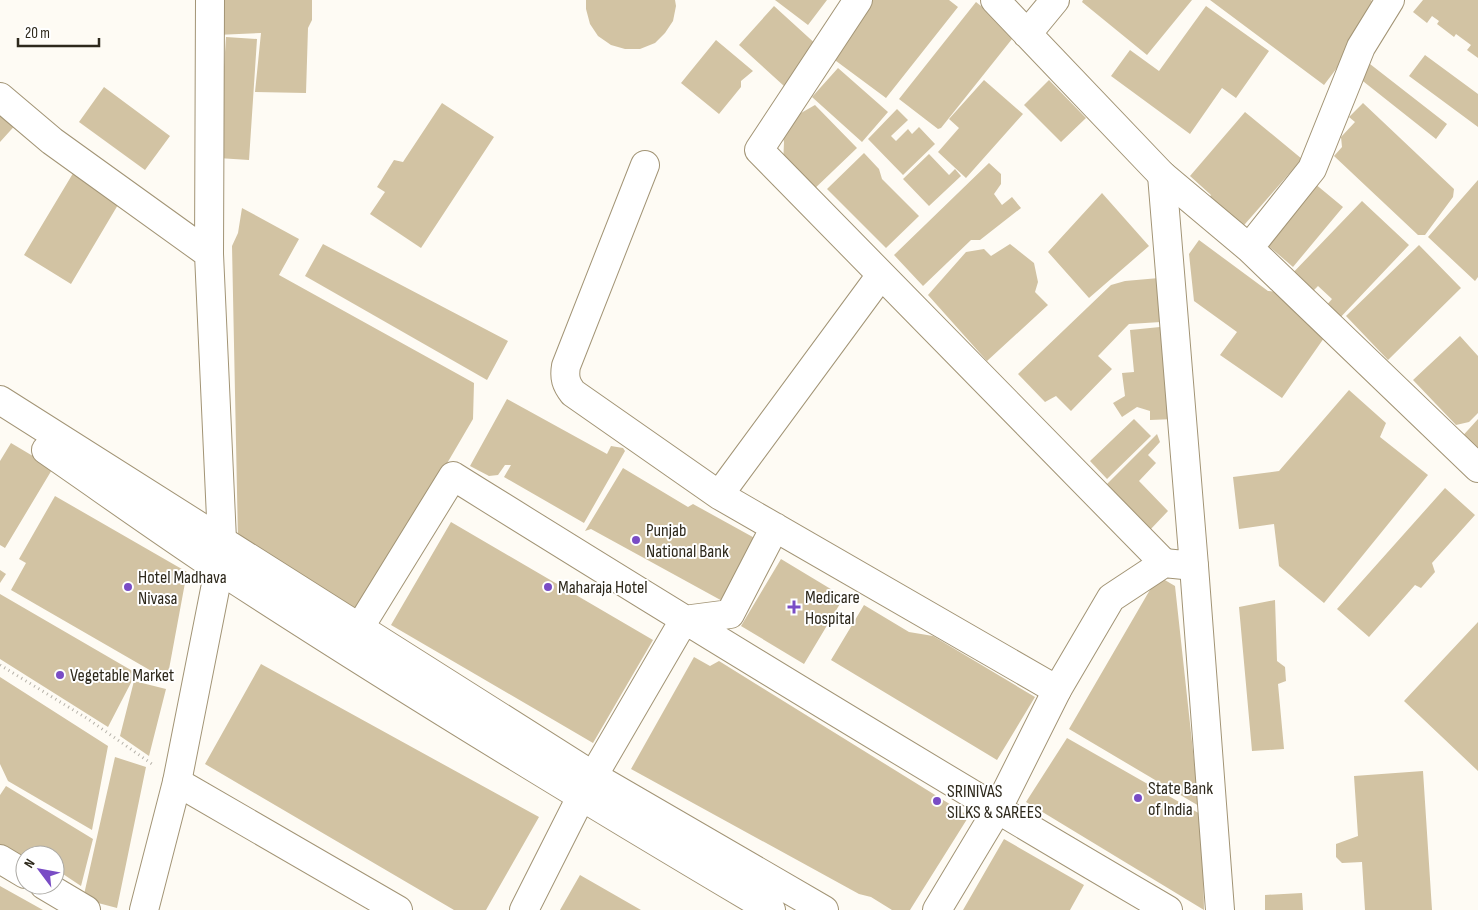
<svg xmlns="http://www.w3.org/2000/svg" width="1478" height="910" font-family="'Sofia Sans Condensed',sans-serif">
<rect width="100%" height="100%" fill="#fefbf4"/>
<path fill="#d2c3a3" d="M 217,0 L 312,0 L 312,20 L 308,28 L 306,93 L 255,92 L 261,33 L 216,35 Z
M 586,0 L 675,0 L 676,6 L 673,21 L 665,33 L 655,43 L 640,49 L 625,49 L 611,45 L 598,36 L 590,24 L 586,9 Z
M 775,0 L 827,0 L 808,25 Z
M 868,0 L 949,0 L 958,7 L 886,98 L 828,55 Z
M 1083,0 L 1192,0 L 1147,55 L 1082,2 Z
M 1210,0 L 1371,0 L 1381,10 L 1324,85 Z
M 1423,0 L 1478,0 L 1478,58 L 1467,50 L 1471,45 L 1456,34 L 1454,37 L 1437,24 L 1439,21 L 1432,16 L 1427,23 L 1413,12 Z
M 976,2 L 1016,34 L 941,128 L 938,129 L 899,99 Z
M 774,6 L 819,47 L 784,86 L 739,45 Z
M 1206,6 L 1269,51 L 1236,98 L 1222,88 L 1190,134 L 1111,76 L 1130,50 L 1159,71 Z
M 226,37 L 257,39 L 249,160 L 218,158 Z
M 716,40 L 753,71 L 741,81 L 741,87 L 719,114 L 681,83 Z
M 1425,55 L 1478,94 L 1478,127 L 1409,76 Z
M 1370,64 L 1447,124 L 1436,139 L 1359,78 Z
M 838,68 L 888,112 L 862,142 L 812,97 Z
M 984,80 L 1023,114 L 966,178 L 938,152 L 959,128 L 949,119 Z
M 1049,80 L 1086,118 L 1061,142 L 1024,105 Z
M 104,87 L 170,136 L 145,170 L 79,122 Z
M 442,103 L 494,137 L 421,248 L 370,214 L 385,192 L 377,187 L 394,160 L 403,162 Z
M 1363,103 L 1454,189 L 1453,197 L 1425,235 L 1418,235 L 1334,156 L 1342,147 L 1341,137 L 1355,122 L 1349,117 Z
M 0,104 L 19,121 L 0,142 Z
M 815,105 L 857,148 L 810,193 L 783,166 L 784,142 L 780,125 Z
M 897,109 L 908,120 L 891,136 L 896,141 L 908,129 L 912,134 L 919,127 L 935,144 L 903,175 L 868,139 Z
M 1245,112 L 1302,159 L 1238,232 L 1206,203 L 1211,195 L 1190,176 Z
M 864,153 L 879,169 L 882,179 L 919,216 L 886,248 L 827,189 Z
M 929,154 L 949,175 L 955,169 L 961,176 L 929,206 L 903,179 Z
M 989,163 L 1001,174 L 1001,184 L 994,194 L 1002,205 L 1012,197 L 1021,208 L 980,240 L 971,240 L 923,286 L 894,255 Z
M 75,170 L 122,198 L 71,284 L 24,255 Z
M 1478,180 L 1478,277 L 1475,281 L 1428,237 Z
M 1314,183 L 1343,207 L 1293,267 L 1264,242 Z
M 1102,193 L 1149,246 L 1089,298 L 1048,252 Z
M 1362,201 L 1409,245 L 1337,321 L 1324,308 L 1332,299 L 1318,286 L 1306,298 L 1287,279 Z
M 242,208 L 299,239 L 279,275 L 474,383 L 473,419 L 360,612 L 238,540 L 232,246 L 238,233 Z
M 1199,240 L 1268,291 L 1284,292 L 1324,338 L 1282,398 L 1220,355 L 1237,332 L 1194,301 L 1189,254 Z
M 323,244 L 508,341 L 487,380 L 305,276 Z
M 1010,244 L 1034,263 L 1038,282 L 1035,292 L 1048,305 L 987,361 L 928,295 L 966,252 L 984,249 L 991,256 Z
M 1419,245 L 1461,288 L 1388,360 L 1346,316 Z
M 1159,278 L 1161,322 L 1129,324 L 1098,356 L 1112,369 L 1071,411 L 1056,396 L 1045,402 L 1018,374 L 1111,285 L 1125,281 Z
M 1160,327 L 1163,358 L 1172,359 L 1175,419 L 1150,420 L 1150,411 L 1137,407 L 1122,417 L 1113,403 L 1125,396 L 1122,373 L 1134,372 L 1130,330 Z
M 1460,336 L 1478,356 L 1478,413 L 1469,422 L 1456,425 L 1413,380 Z
M 1349,390 L 1386,423 L 1380,437 L 1428,475 L 1324,603 L 1279,566 L 1274,524 L 1239,529 L 1233,477 L 1279,471 Z
M 507,399 L 607,454 L 611,446 L 623,448 L 625,451 L 584,523 L 504,477 L 511,465 L 505,465 L 498,475 L 489,476 L 470,466 Z
M 1134,419 L 1151,436 L 1107,479 L 1090,461 Z
M 1478,419 L 1478,460 L 1458,441 Z
M 1157,434 L 1160,442 L 1148,455 L 1156,463 L 1139,481 L 1168,511 L 1149,531 L 1105,486 Z
M 11,443 L 53,468 L 5,548 L 0,545 L 0,461 Z
M 623,468 L 688,507 L 693,504 L 760,541 L 726,603 L 591,529 L 585,531 Z
M 1445,488 L 1475,515 L 1432,563 L 1435,572 L 1421,588 L 1415,585 L 1369,637 L 1337,609 Z
M 55,496 L 187,572 L 167,680 L 11,590 L 26,563 L 19,559 Z
M 451,522 L 653,640 L 593,743 L 391,625 Z
M 781,559 L 844,597 L 804,664 L 741,626 Z
M 0,570 L 6,574 L 0,583 Z
M 1158,576 L 1175,586 L 1199,806 L 1069,729 Z
M 0,594 L 136,673 L 108,727 L 0,659 Z
M 1275,600 L 1277,661 L 1285,667 L 1286,681 L 1278,684 L 1284,749 L 1252,751 L 1239,607 Z
M 864,605 L 909,632 L 933,636 L 1035,697 L 997,760 L 831,660 Z
M 1478,622 L 1478,771 L 1404,701 Z
M 694,657 L 710,666 L 719,661 L 969,816 L 910,910 L 892,910 L 871,897 L 859,894 L 631,769 Z
M 261,664 L 539,817 L 486,910 L 454,910 L 205,764 Z
M 0,677 L 108,746 L 92,830 L 8,781 L 0,764 Z
M 134,681 L 166,689 L 149,756 L 120,736 Z
M 1067,738 L 1202,815 L 1204,910 L 1026,802 Z
M 115,757 L 146,767 L 117,908 L 83,899 Z
M 1423,771 L 1432,910 L 1365,910 L 1362,862 L 1342,863 L 1336,857 L 1336,844 L 1358,836 L 1354,776 Z
M 6,786 L 93,839 L 81,886 L 60,872 L 55,873 L 55,855 L 25,855 L 25,864 L 0,848 L 0,795 Z
M 1004,839 L 1084,885 L 1070,910 L 963,910 Z
M 580,875 L 641,910 L 560,910 Z
M 0,886 L 43,910 L 0,910 Z
M 1302,893 L 1303,910 L 1265,910 L 1265,895 Z"/>
<g fill="none" stroke-linecap="round" stroke-linejoin="round">
<defs>
<path id="minor" d="M 210,0 L 209,254 L 222,540 L 220,560
M 858,0 L 759,150 L 1164,563
M 995,0 L 1162,175 L 1249,248 L 1478,468
M 1027,34 L 1055,0
M 0,97 L 52,141 L 209,254
M 645,165 L 566,366 C 564,378 566,384 573,393 L 719,495
M 1249,248 L 1312,169 L 1361,47 L 1390,0
M 881,275 L 719,495 L 1057,690
M 1194,566 L 1220,910
M 347,648 L 453,476 C 690,624 927,769 1168,910
M 177,782 L 398,910
M 0,859 L 25,874
M 44,885 L 86,910
M 524,910 L 581,797 L 684,620 L 730,614 L 775,527"/>
<path id="major" d="M 0,400 L 595,777 L 824,910
M 46,450 C 104,490 161,531 220,570 C 401,688 585,800 771,910
M 144,910 L 177,782 L 219,569
M 937,910 L 997,810 L 1057,690 L 1111,598 L 1164,563 L 1194,566 L 1162,175"/>
</defs>
<use href="#minor" stroke="#a29475" stroke-width="30"/>
<use href="#major" stroke="#a29475" stroke-width="30"/>
<path stroke="#b6b2a9" stroke-width="3" stroke-dasharray="1 4" stroke-linecap="butt" d="M 0,665 L 88,719 L 152,764"/>
<use href="#minor" stroke="#fff" stroke-width="28"/>
<use href="#major" stroke="#fff" stroke-width="28"/>
</g>
<g fill="#794cc5" stroke="#fff" stroke-width="2">
<circle cx="636" cy="540" r="5"/>
<circle cx="128" cy="587" r="5"/>
<circle cx="548" cy="587" r="5"/>
<path d="M791.5 599.5h5v5h5v5h-5v5h-5v-5h-5v-5h5z"/>
<circle cx="60" cy="675" r="5"/>
<circle cx="1138" cy="798" r="5"/>
<circle cx="937" cy="801" r="5"/>
</g>
<g text-anchor="middle" stroke-width="4" stroke-linejoin="round" paint-order="stroke">
<g font-size="18" fill="#2e291c" stroke="#fff" text-anchor="start">
<text x="646" y="536">Punjab<tspan x="646" dy="21">National Bank</tspan></text>
<text x="138" y="583">Hotel Madhava<tspan x="138" dy="21">Nivasa</tspan></text>
<text x="558" y="593">Maharaja Hotel</text>
<text x="805" y="603">Medicare<tspan x="805" dy="21">Hospital</tspan></text>
<text x="70" y="681">Vegetable Market</text>
<text x="1148" y="794">State Bank<tspan x="1148" dy="21">of India</tspan></text>
<text x="947" y="797">SRINIVAS<tspan x="947" dy="21">SILKS &amp; SAREES</tspan></text>
</g>
</g>
<g transform="translate(40 870) rotate(302)"><circle r="24" fill="#ffffff" stroke="#aba9a4"/>
<path d="M0-4L9 19L0 12L-9 19Z" fill="#794cc5"/>
<text y="-8" font-size="14" font-weight="bold" text-anchor="middle" fill="#2e291c">N</text>
</g>
<path d="M18 38v8h81v-8" fill="none" stroke="#2e291c" stroke-width="2.5"/>
<text x="25" y="38" font-size="15" fill="#2e291c" stroke="#ffffff" stroke-width="4" paint-order="stroke">20 m</text>
</svg>
